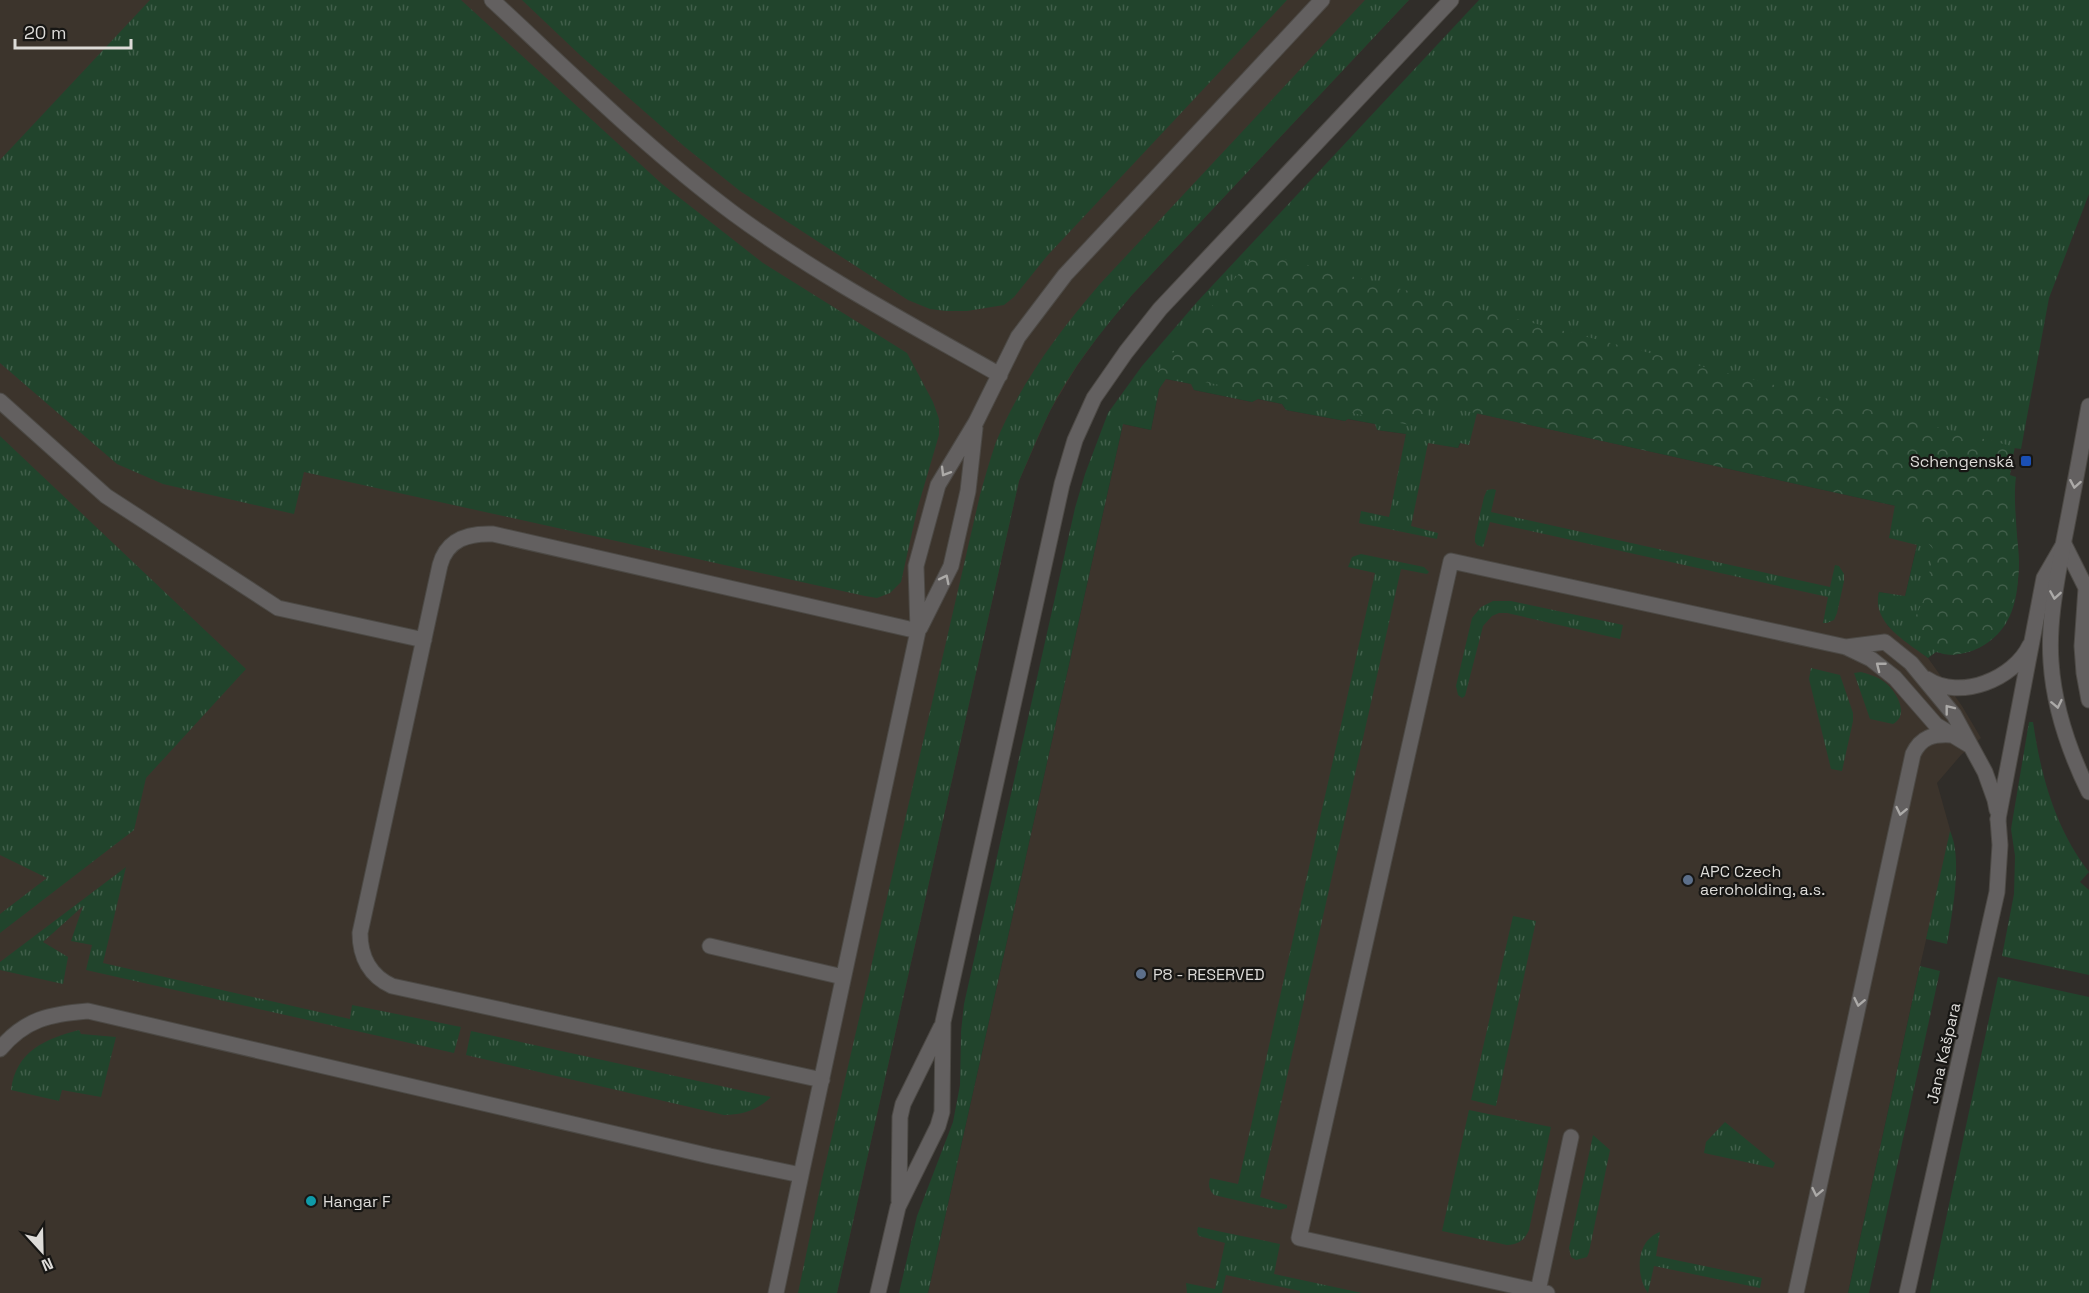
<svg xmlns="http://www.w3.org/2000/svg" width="2089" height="1293" font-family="'Space Grotesk',sans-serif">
<defs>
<pattern id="grass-tufts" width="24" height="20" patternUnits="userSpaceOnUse" patternTransform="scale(1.5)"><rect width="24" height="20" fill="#21442c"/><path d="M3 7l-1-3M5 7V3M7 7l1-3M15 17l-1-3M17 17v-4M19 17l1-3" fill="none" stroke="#415e4a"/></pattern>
<pattern id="forest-crowns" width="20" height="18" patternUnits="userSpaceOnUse" patternTransform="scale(1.5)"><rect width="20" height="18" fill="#21442c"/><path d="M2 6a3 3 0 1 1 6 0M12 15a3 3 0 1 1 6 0" fill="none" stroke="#415e4a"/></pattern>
</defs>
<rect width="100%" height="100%" fill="#302d29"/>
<path fill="#3c342c" d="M 0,0 L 1409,0 L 1132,295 L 1102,331 L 1077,366 L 1050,411 L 1019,481 L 837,1293 L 0,1293 Z
M 1165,379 L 1192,384 L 1194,390 L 1252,402 L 1257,399 L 1282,404 L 1286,410 L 1345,421 L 1347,419 L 1375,424 L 1377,430 L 1406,434 L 1405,442 L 1427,446 L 1428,442 L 1458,448 L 1477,413 L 1896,506 L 1917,544 L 1905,597 L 1879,592 L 1878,605 L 1888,626 L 1928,658 L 1962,706 L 1981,738 L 1961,755 L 1937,783 L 1951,833 L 1920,966 L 1848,1293 L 928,1293 L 1123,424 L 1151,430 L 1159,389 Z"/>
<path fill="url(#grass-tufts)" d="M 150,0 L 461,0 L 662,184 L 763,263 L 907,353 L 933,402 L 939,419 L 939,435 L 917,510 L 901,582 L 890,593 L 877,598 L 865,596 L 304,472 L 294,514 L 163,484 L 117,464 L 0,363 L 0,160 Z
M 522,0 L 1287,0 L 1047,256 L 1014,297 L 1004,305 L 967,311 L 946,311 L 930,309 L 908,300 L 740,191 L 685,147 L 581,56 Z
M 1365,0 L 1409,0 L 1132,295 C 1101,332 1070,370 1049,413 C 1038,435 1029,458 1019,481 L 837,1293 L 798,1293 L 822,1179 L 980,495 C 985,477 990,459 996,442 C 1020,384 1058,333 1099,285 Z
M 1479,0 L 2089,0 L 2089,194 L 2049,298 L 2021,449 L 2014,448 L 2010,475 L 2016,477 C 2009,528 2040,611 1984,645 C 1969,654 1953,657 1936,652 L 1928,658 C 1907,642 1871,623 1879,592 L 1905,596 L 1917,545 L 1889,538 L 1895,505 L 1477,413 L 1469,445 L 1460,443 L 1458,448 L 1428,443 L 1411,526 L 1438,533 L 1437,539 L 1359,523 L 1361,511 L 1389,517 L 1406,434 L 1377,430 L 1375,424 L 1348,419 L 1345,421 L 1286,410 L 1282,404 L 1258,399 L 1252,402 L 1194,390 L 1191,384 L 1166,379 L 1159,389 L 1151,430 L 1123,424 L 928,1293 L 899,1293 L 917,1216 L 953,1122 L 960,1085 L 961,1032 L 964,1004 L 1075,508 L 1085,474 L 1108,413 L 1142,366 L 1197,302 Z
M 0,436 L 246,669 L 146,778 L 134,830 L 0,933 L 0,914 L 47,878 L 0,855 Z
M 1493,489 L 1496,490 L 1491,512 L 1830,587 L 1835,565 L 1839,566 L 1844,574 L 1844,581 L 1837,613 L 1834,620 L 1827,623 L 1823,623 L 1828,597 L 1490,522 L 1483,547 L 1477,545 L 1475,542 L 1475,536 L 1484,497 L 1487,490 Z
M 1361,554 L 1424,567 L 1429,572 L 1427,574 L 1401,569 L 1260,1197 L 1287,1205 L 1287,1208 L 1279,1210 L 1214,1195 C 1209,1190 1208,1185 1210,1178 L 1238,1184 L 1375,573 L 1348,567 L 1352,557 Z
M 1493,601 L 1511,601 L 1623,625 L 1620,639 L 1507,613 L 1499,613 L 1492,616 L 1483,626 L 1465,696 L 1462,698 L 1458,695 L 1456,686 L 1472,618 L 1481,607 Z
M 1811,668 L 1840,675 L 1853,713 L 1853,721 L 1842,771 L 1831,769 L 1809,679 Z
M 1861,672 C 1868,674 1876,676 1883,681 C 1895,689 1911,714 1893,724 L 1870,719 L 1854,673 Z
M 2029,722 L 2033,722 C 2041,776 2055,828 2089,872 L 2080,882 L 2089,890 L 2089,975 L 2002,956 L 2014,894 L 2015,856 L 2011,829 Z
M 1950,831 C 1963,859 1952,914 1947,944 L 1926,939 Z
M 126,867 L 103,963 L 350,1019 L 352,1005 L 461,1027 L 454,1053 L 86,970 L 92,945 L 71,941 L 83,906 L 43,942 L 68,957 L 63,984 L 0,970 L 0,962 Z
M 1513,916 L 1536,921 L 1496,1106 L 1471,1100 Z
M 1920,966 L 1940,971 L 1869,1293 L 1848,1293 Z
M 1998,977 L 2089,997 L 2089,1293 L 1930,1293 Z
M 79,1030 L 81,1034 L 116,1037 L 101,1097 L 62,1090 L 59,1101 L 11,1090 C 16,1051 45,1039 79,1030 Z
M 471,1031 L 771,1097 C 758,1110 742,1115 724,1115 L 466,1055 Z
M 1469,1110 L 1551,1127 L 1529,1230 C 1524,1241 1518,1244 1507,1245 L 1442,1231 Z
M 1725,1122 L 1775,1163 L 1773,1168 L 1704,1153 L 1706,1142 Z
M 1593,1135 L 1610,1150 L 1589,1252 L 1587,1257 L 1576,1260 L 1571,1257 L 1569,1248 Z
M 1198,1227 L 1280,1244 L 1274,1274 L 1362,1293 L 1300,1293 L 1300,1291 L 1226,1275 L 1222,1293 L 1187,1293 L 1186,1283 L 1215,1289 L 1225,1243 L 1199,1236 L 1197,1232 Z
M 1660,1232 L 1656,1256 L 1762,1278 L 1760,1288 L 1654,1266 L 1648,1293 C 1635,1275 1636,1240 1660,1232 Z"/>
<path fill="url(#forest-crowns)" d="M 1257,252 L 2015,447 C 2013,456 2010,465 2010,475 C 2008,502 2019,534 2019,562 C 2019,596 2008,638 1973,650 C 1938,662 1934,650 1911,626 L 1924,599 L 1934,550 L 1896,506 L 1430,403 L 1424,428 L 1157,372 Z"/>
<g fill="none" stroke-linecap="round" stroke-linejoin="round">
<defs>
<path id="lane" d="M 492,0 C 570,72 647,149 733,213 C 817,275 910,324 1000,375
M 0,401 L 106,496 L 278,608 L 424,640
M 2064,544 L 2086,588 L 2082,646 L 2084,673 L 2089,700
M 920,628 L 951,566 L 968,491 L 975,428
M 1846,647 L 1885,642 L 1911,663 L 1954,715 L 1985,772 L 1995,800 L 1997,810
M 1927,679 C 1960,701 2014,679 2030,645
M 1998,819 L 2044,578 L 2062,547
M 710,946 L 843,977
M 0,1049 C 25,1019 50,1014 88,1011 L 710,1156 L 801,1175 L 776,1293
M 822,1080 L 392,986 C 370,976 360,957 360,933 L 440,565 C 447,539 469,533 493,534 L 918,631
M 801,1175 L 918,631 L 916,566 L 938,485 L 976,422 L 1018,337 L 1065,275 L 1322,0
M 899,1201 L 900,1117 L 903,1104 L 941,1027
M 1538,1291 L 1571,1137
M 878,1293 L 898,1207 L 938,1126 L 942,1112 L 943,1022 L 1062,484 L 1075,440 L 1094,398 L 1126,352 L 1160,309 L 1451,0
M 1547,1293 L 1299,1238 L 1451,561 L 1846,647 L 1871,659 L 1895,678 L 1936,725 L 1969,745
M 1796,1293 L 1913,754 C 1921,737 1933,734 1951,735"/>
<path id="street" d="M 2089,406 C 2081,450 2073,495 2064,540 C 2057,580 2048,621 2051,662 C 2054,708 2069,751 2089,792
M 1907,1293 L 1997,892 L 2000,845 L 1998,819"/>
</defs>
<use href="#lane" stroke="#4c4945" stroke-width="17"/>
<use href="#street" stroke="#4c4945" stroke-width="17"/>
<use href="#lane" stroke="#636060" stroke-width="15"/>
<use href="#street" stroke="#636060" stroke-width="15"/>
</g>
<defs><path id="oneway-chevron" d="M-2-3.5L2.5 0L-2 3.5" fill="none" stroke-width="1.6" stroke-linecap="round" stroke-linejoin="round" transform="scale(1.5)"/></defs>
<g stroke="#acaaa8">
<use href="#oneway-chevron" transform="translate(945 472) rotate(121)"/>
<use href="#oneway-chevron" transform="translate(2075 484) rotate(100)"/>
<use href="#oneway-chevron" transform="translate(945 579) rotate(-63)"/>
<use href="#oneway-chevron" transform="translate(2055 595) rotate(99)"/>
<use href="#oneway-chevron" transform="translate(1880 666) rotate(-142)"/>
<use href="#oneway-chevron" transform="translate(2057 704) rotate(78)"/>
<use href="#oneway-chevron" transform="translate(1949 709) rotate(-128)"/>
<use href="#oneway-chevron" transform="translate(1901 811) rotate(102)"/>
<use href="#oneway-chevron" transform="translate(1859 1002) rotate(102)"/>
<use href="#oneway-chevron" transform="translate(1817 1192) rotate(102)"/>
</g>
<rect fill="#1a4fb4" stroke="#171614" stroke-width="2" x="2020" y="455" width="12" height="12" rx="3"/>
<g fill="#5c6f8a" stroke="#171614" stroke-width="2">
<circle cx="1688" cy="880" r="6"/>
<circle cx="1141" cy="974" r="6"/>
</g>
<circle fill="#0f9aa8" stroke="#171614" stroke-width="2" cx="311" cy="1201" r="6"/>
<g text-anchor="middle" stroke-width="4.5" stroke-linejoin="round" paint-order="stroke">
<g font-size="16" fill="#dddbd8" stroke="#171614" text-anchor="start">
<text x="2014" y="467" text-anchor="end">Schengenská</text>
<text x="1700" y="877">APC Czech<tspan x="1700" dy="18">aeroholding, a.s.</tspan></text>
<text x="1153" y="980">P8 - RESERVED</text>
<text x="323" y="1207">Hangar F</text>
</g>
<g font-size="16" fill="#dddbd8" stroke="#171614">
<text transform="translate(1943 1053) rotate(-77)" y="6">Jana Kašpara</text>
</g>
</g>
<g transform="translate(42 1251) rotate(158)" stroke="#171614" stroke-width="4.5" paint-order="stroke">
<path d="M0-4.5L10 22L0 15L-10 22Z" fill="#dddbd8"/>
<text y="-9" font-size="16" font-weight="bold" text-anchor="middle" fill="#dddbd8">N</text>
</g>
<path d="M15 39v9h116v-9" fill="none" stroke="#dddbd8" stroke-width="3"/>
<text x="24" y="39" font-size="18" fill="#dddbd8" stroke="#171614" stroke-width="4.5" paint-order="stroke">20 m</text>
</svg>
